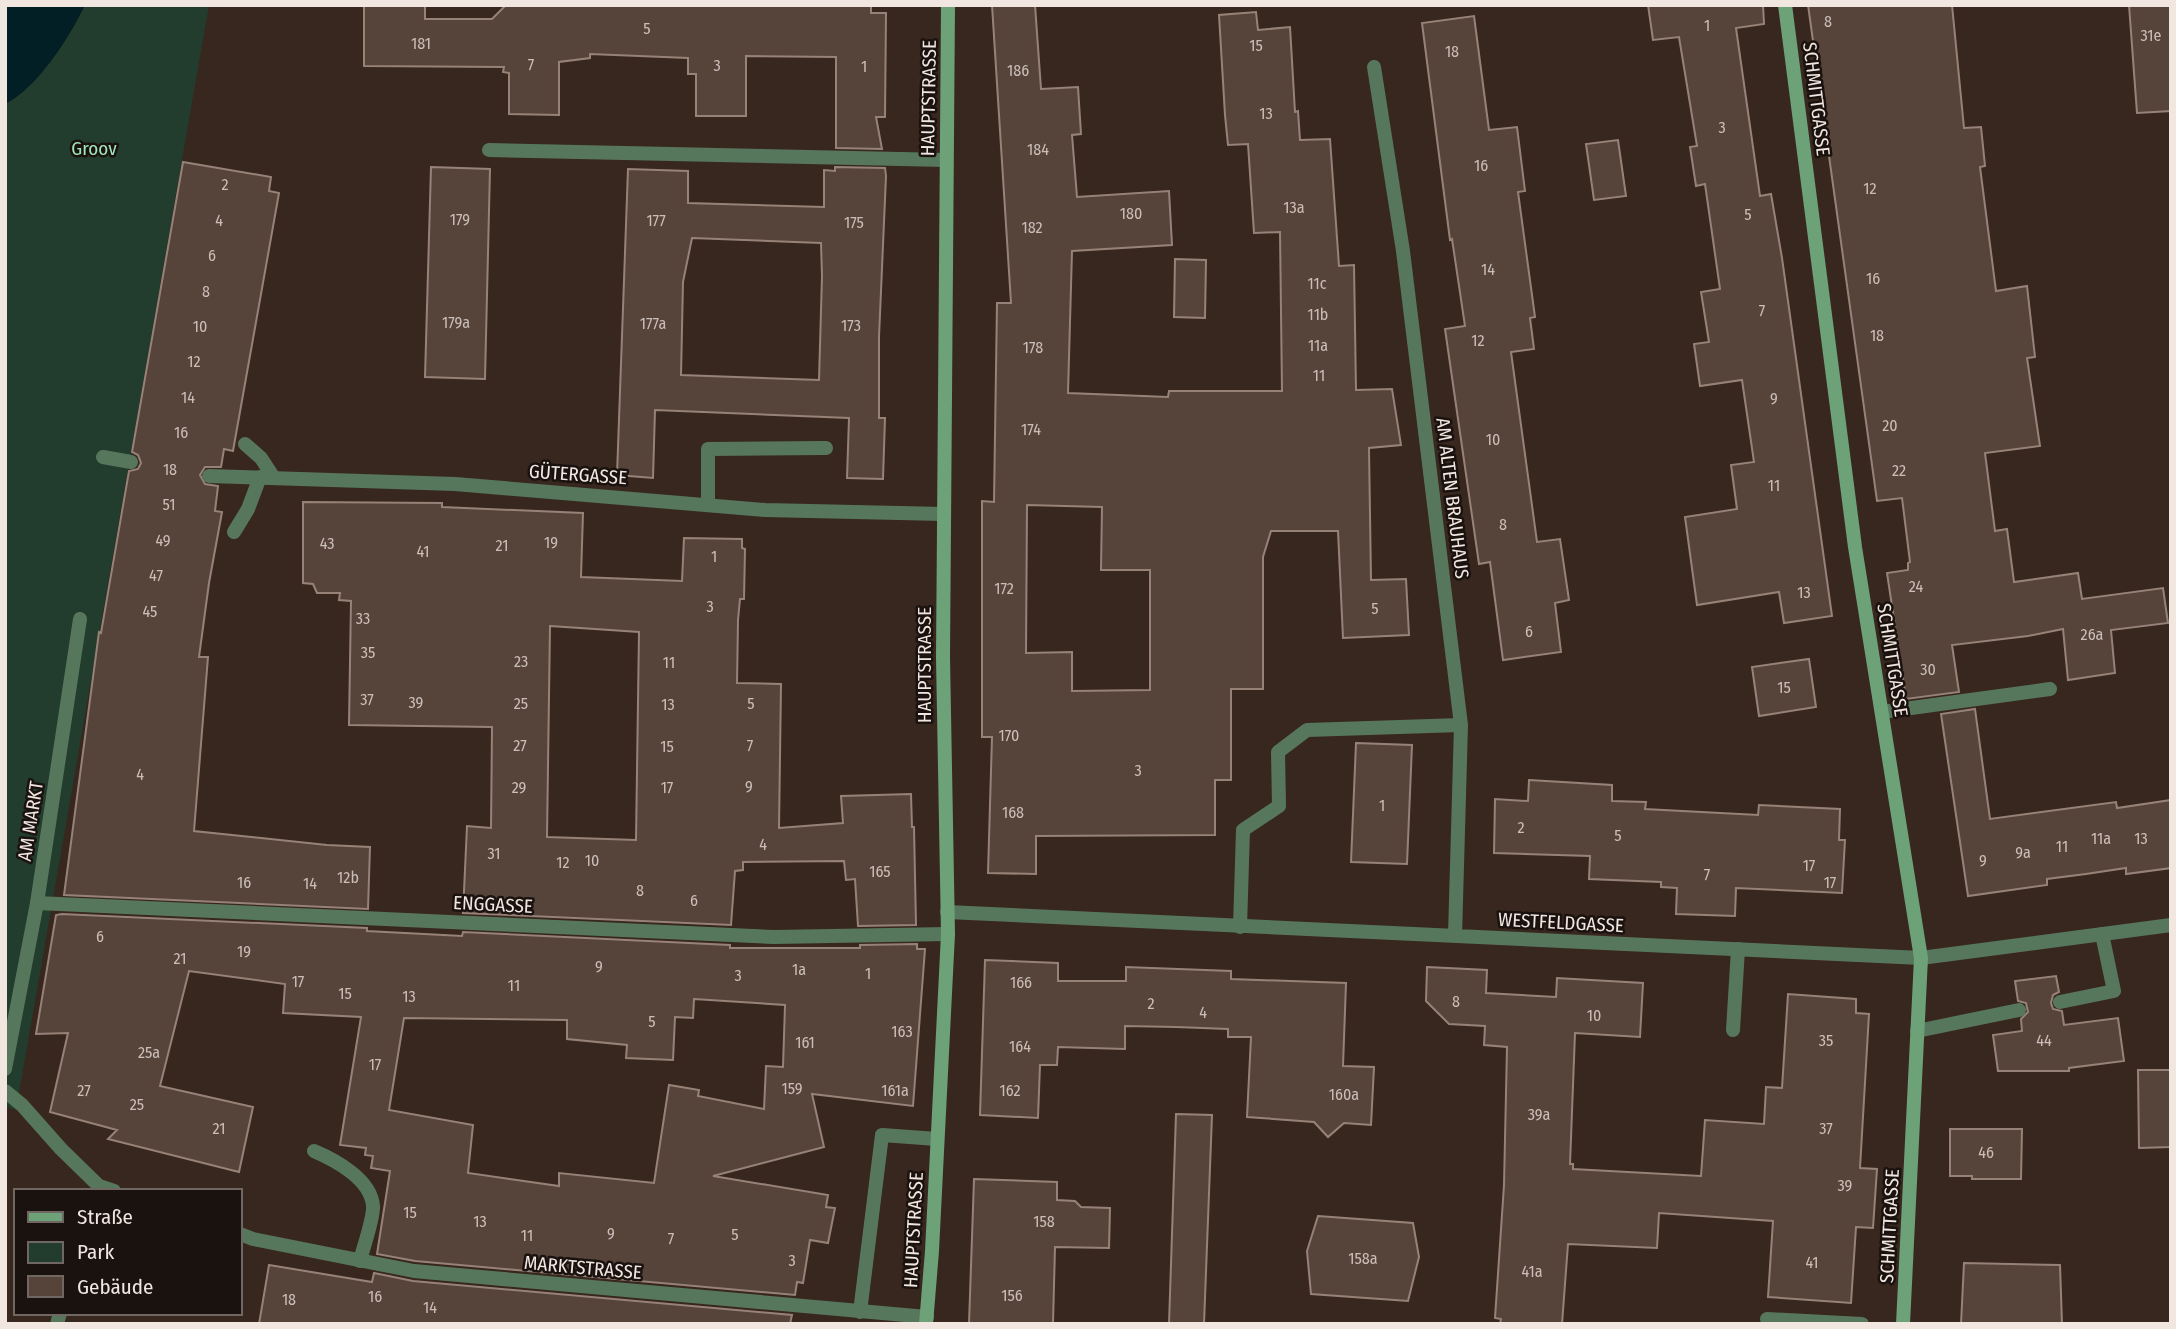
<svg xmlns="http://www.w3.org/2000/svg" width="2176" height="1329" font-family="'Fira Sans Condensed',sans-serif">
<rect width="100%" height="100%" fill="#38271f"/>
<path fill="#223d2d" d="M 85,5 L 209,5 L 16,1110 L 5,1106 L 5,104 C 38,87 69,38 85,5 Z"/>
<path fill="#011f24" d="M 5,5 L 85,5 C 69,38 38,87 5,104 Z"/>
<path fill="#56443b" stroke="#978278" stroke-width="2" fill-rule="evenodd" d="M 364,5 L 425,5 L 425,19 L 492,19 L 506,5 L 871,5 L 871,13 L 886,13 L 885,117 L 876,117 L 882,149 L 836,148 L 836,57 L 746,56 L 746,116 L 696,116 L 696,74 L 688,74 L 688,58 L 590,54 L 590,58 L 559,62 L 559,115 L 509,114 L 509,73 L 503,72 L 504,67 L 364,66 Z
M 992,5 L 1035,5 L 1041,89 L 1078,87 L 1081,134 L 1072,135 L 1077,197 L 1169,191 L 1172,245 L 1072,251 L 1068,393 L 1168,397 L 1169,391 L 1282,391 L 1280,232 L 1254,233 L 1248,144 L 1228,145 L 1225,115 L 1219,15 L 1256,12 L 1258,30 L 1290,27 L 1295,112 L 1298,111 L 1300,140 L 1330,139 L 1339,266 L 1354,265 L 1356,390 L 1392,389 L 1401,445 L 1369,448 L 1371,580 L 1406,579 L 1409,635 L 1343,638 L 1338,531 L 1271,531 L 1263,557 L 1263,689 L 1231,689 L 1231,780 L 1215,780 L 1215,835 L 1036,836 L 1036,874 L 988,873 L 992,737 L 982,737 L 982,501 L 994,502 L 997,303 L 1011,303 ZM 1027,505 L 1102,507 L 1101,570 L 1150,570 L 1150,690 L 1072,691 L 1072,652 L 1026,653 Z
M 1648,5 L 1763,5 L 1764,24 L 1736,28 L 1760,196 L 1771,194 L 1782,258 L 1832,616 L 1784,623 L 1779,592 L 1697,605 L 1685,517 L 1737,509 L 1731,465 L 1754,462 L 1742,380 L 1700,386 L 1694,344 L 1709,342 L 1701,292 L 1720,289 L 1705,184 L 1696,186 L 1690,147 L 1697,146 L 1679,37 L 1653,40 Z
M 1808,5 L 1952,5 L 1964,128 L 1981,127 L 1985,166 L 1980,167 L 1996,291 L 2027,286 L 2035,357 L 2027,358 L 2040,446 L 1985,453 L 1995,531 L 2007,529 L 2014,582 L 2078,573 L 2082,599 L 2163,588 L 2168,623 L 2111,630 L 2115,673 L 2068,680 L 2063,629 L 2028,636 L 1952,645 L 1959,692 L 1906,699 L 1887,573 L 1908,570 L 1908,563 L 1910,562 L 1902,498 L 1877,501 Z
M 2129,5 L 2171,5 L 2171,111 L 2137,113 Z
M 1474,16 L 1489,130 L 1517,127 L 1525,191 L 1518,192 L 1535,317 L 1530,318 L 1534,349 L 1511,352 L 1537,542 L 1560,539 L 1569,600 L 1555,603 L 1561,652 L 1503,660 L 1490,562 L 1479,564 L 1445,329 L 1465,326 L 1452,239 L 1450,240 L 1422,23 Z
M 1618,140 L 1626,196 L 1594,200 L 1586,144 Z
M 183,162 L 271,177 L 269,191 L 279,193 L 233,451 L 224,449 L 221,467 L 205,467 L 200,475 L 205,484 L 218,486 L 215,511 L 222,512 L 209,583 L 199,657 L 208,657 L 194,831 L 327,845 L 370,847 L 368,909 L 64,895 L 99,632 L 101,633 L 129,471 L 138,469 L 141,463 L 138,455 L 132,452 Z
M 431,167 L 490,169 L 485,379 L 425,377 Z
M 835,167 L 885,168 L 886,176 L 879,337 L 879,418 L 885,418 L 883,479 L 847,478 L 849,418 L 655,410 L 653,478 L 617,475 L 628,169 L 688,171 L 688,203 L 824,207 L 824,170 L 835,171 ZM 692,238 L 821,243 L 822,276 L 819,380 L 681,375 L 683,282 Z
M 1175,259 L 1206,260 L 1205,318 L 1174,317 Z
M 303,502 L 442,503 L 442,507 L 583,513 L 581,577 L 682,581 L 684,538 L 742,539 L 742,548 L 745,549 L 744,599 L 740,599 L 738,620 L 737,683 L 781,684 L 779,828 L 843,823 L 841,796 L 911,794 L 912,827 L 914,827 L 916,925 L 858,926 L 855,879 L 846,880 L 844,861 L 743,862 L 743,870 L 735,871 L 731,925 L 463,913 L 467,826 L 491,828 L 492,727 L 349,725 L 351,601 L 339,600 L 340,593 L 317,593 L 313,584 L 303,583 ZM 550,626 L 639,632 L 636,840 L 547,837 Z
M 1809,659 L 1816,707 L 1759,716 L 1752,667 Z
M 1975,709 L 1990,819 L 2116,802 L 2117,808 L 2171,800 L 2171,868 L 2126,874 L 2126,868 L 2086,874 L 2047,879 L 2047,885 L 1968,896 L 1941,714 Z
M 1356,743 L 1412,745 L 1407,864 L 1351,862 Z
M 1529,780 L 1612,785 L 1612,801 L 1646,802 L 1645,809 L 1758,815 L 1759,805 L 1840,809 L 1839,840 L 1845,840 L 1842,893 L 1736,888 L 1735,916 L 1676,914 L 1677,888 L 1661,887 L 1661,882 L 1589,879 L 1590,856 L 1494,853 L 1495,799 L 1528,801 Z
M 62,914 L 367,928 L 367,931 L 462,936 L 463,932 L 730,945 L 730,948 L 860,948 L 860,945 L 917,944 L 917,949 L 925,949 L 913,1106 L 812,1094 L 824,1147 L 713,1176 L 828,1195 L 826,1207 L 835,1208 L 828,1243 L 810,1240 L 803,1283 L 797,1282 L 795,1295 L 415,1261 L 377,1254 L 390,1171 L 371,1168 L 373,1156 L 365,1155 L 366,1148 L 340,1145 L 361,1017 L 283,1013 L 285,984 L 189,971 L 160,1086 L 253,1107 L 239,1172 L 108,1139 L 117,1130 L 50,1112 L 68,1033 L 36,1034 L 56,915 ZM 694,999 L 785,1005 L 783,1067 L 766,1066 L 764,1109 L 698,1096 L 699,1090 L 669,1085 L 654,1183 L 559,1173 L 559,1186 L 468,1173 L 473,1125 L 389,1110 L 404,1018 L 567,1020 L 567,1039 L 627,1045 L 626,1058 L 673,1060 L 675,1017 L 693,1018 Z
M 985,960 L 1058,963 L 1058,981 L 1126,981 L 1126,967 L 1231,971 L 1231,979 L 1346,983 L 1343,1066 L 1374,1067 L 1371,1125 L 1344,1123 L 1328,1137 L 1314,1122 L 1247,1117 L 1251,1037 L 1228,1037 L 1228,1029 L 1176,1027 L 1125,1026 L 1125,1049 L 1058,1047 L 1057,1065 L 1040,1065 L 1038,1118 L 980,1115 Z
M 1427,967 L 1487,970 L 1486,993 L 1556,997 L 1557,978 L 1643,983 L 1640,1037 L 1575,1033 L 1570,1164 L 1573,1164 L 1573,1169 L 1701,1176 L 1705,1120 L 1764,1124 L 1766,1087 L 1782,1088 L 1788,994 L 1856,999 L 1856,1013 L 1869,1014 L 1860,1168 L 1877,1169 L 1873,1228 L 1856,1227 L 1851,1303 L 1768,1297 L 1773,1221 L 1659,1213 L 1657,1248 L 1568,1244 L 1562,1324 L 1500,1324 L 1501,1319 L 1495,1318 L 1504,1185 L 1507,1047 L 1484,1045 L 1485,1026 L 1449,1024 L 1426,1001 Z
M 2056,976 L 2059,992 L 2053,995 L 2051,1003 L 2053,1009 L 2062,1011 L 2064,1025 L 2118,1018 L 2124,1061 L 2069,1068 L 2069,1071 L 1998,1071 L 1993,1035 L 2022,1031 L 2021,1019 L 2028,1012 L 2026,1003 L 2018,1001 L 2015,981 Z
M 2138,1070 L 2171,1070 L 2171,1147 L 2139,1148 Z
M 1176,1114 L 1212,1115 L 1204,1324 L 1169,1324 Z
M 1950,1129 L 2022,1129 L 2021,1179 L 1972,1179 L 1972,1176 L 1950,1176 Z
M 974,1179 L 1057,1182 L 1057,1200 L 1075,1201 L 1081,1207 L 1110,1208 L 1109,1248 L 1055,1247 L 1053,1324 L 969,1324 Z
M 1318,1216 L 1413,1223 L 1419,1257 L 1408,1301 L 1311,1294 L 1307,1251 Z
M 1964,1263 L 2060,1265 L 2062,1324 L 1961,1324 Z
M 269,1265 L 372,1282 L 374,1273 L 413,1281 L 792,1315 L 790,1324 L 259,1324 Z"/>
<g fill="none" stroke-linecap="round" stroke-linejoin="round">
<path stroke="#57775c" stroke-width="14" d="M 489,150 L 946,160
M 245,444 L 261,458 L 274,478
M 103,457 L 131,462
M 708,504 L 708,449 L 826,448
M 234,532 L 248,509 L 260,477
M 1882,712 L 2050,689
M 1240,927 L 1243,830 L 1279,806 L 1278,752 L 1307,730 L 1461,725
M 2060,1002 L 2114,991 L 2102,934
M 1733,1030 L 1738,949
M 1917,1031 L 2019,1010
M 5,1069 L 37,903 L 80,619
M 314,1151 C 335,1160 371,1179 373,1206 C 374,1218 363,1248 360,1261
M 860,1312 L 882,1135 L 937,1139
M 1767,1319 L 1862,1324"/>
<path stroke="#57775c" stroke-width="14" d="M 1374,67 L 1403,251 L 1461,725 L 1455,936
M 209,476 L 455,484 L 765,510 L 944,514
M 37,903 L 773,937 L 948,934
M 947,912 L 1921,958 L 2171,925
M 5,1091 L 22,1105 L 61,1149 L 99,1186 L 114,1191
M 240,1234 L 253,1239 L 414,1271 L 927,1317
M 57,1324 L 60,1313"/>
<path stroke="#6da177" stroke-width="14" d="M 1785,5 L 1855,547 L 1921,958 L 1903,1324
M 926,1324 L 932,1251 L 948,934 L 943,657 L 948,5"/>
</g>
<g text-anchor="middle" stroke-width="5" stroke-linejoin="round" paint-order="stroke">
<g font-size="16" fill="#cbbeb8">
<text x="1828" y="27">8</text>
<text x="1707" y="31">1</text>
<text x="647" y="34">5</text>
<text x="2151" y="41">31e</text>
<text x="421" y="49">181</text>
<text x="1256" y="51">15</text>
<text x="1452" y="57">18</text>
<text x="531" y="70">7</text>
<text x="717" y="71">3</text>
<text x="864" y="72">1</text>
<text x="1018" y="76">186</text>
<text x="1266" y="119">13</text>
<text x="1722" y="133">3</text>
<text x="1038" y="155">184</text>
<text x="1481" y="171">16</text>
<text x="225" y="190">2</text>
<text x="1870" y="194">12</text>
<text x="1294" y="213">13a</text>
<text x="1131" y="219">180</text>
<text x="1748" y="220">5</text>
<text x="460" y="225">179</text>
<text x="219" y="226">4</text>
<text x="656" y="226">177</text>
<text x="854" y="228">175</text>
<text x="1032" y="233">182</text>
<text x="212" y="261">6</text>
<text x="1488" y="275">14</text>
<text x="1873" y="284">16</text>
<text x="1317" y="289">11c</text>
<text x="206" y="297">8</text>
<text x="1762" y="316">7</text>
<text x="1318" y="320">11b</text>
<text x="456" y="328">179a</text>
<text x="653" y="329">177a</text>
<text x="851" y="331">173</text>
<text x="200" y="332">10</text>
<text x="1877" y="341">18</text>
<text x="1478" y="346">12</text>
<text x="1318" y="351">11a</text>
<text x="1033" y="353">178</text>
<text x="194" y="367">12</text>
<text x="1319" y="381">11</text>
<text x="188" y="403">14</text>
<text x="1774" y="404">9</text>
<text x="1890" y="431">20</text>
<text x="1031" y="435">174</text>
<text x="181" y="438">16</text>
<text x="1493" y="445">10</text>
<text x="170" y="475">18</text>
<text x="1899" y="476">22</text>
<text x="1774" y="491">11</text>
<text x="169" y="510">51</text>
<text x="1503" y="530">8</text>
<text x="163" y="546">49</text>
<text x="551" y="548">19</text>
<text x="327" y="549">43</text>
<text x="502" y="551">21</text>
<text x="423" y="557">41</text>
<text x="714" y="562">1</text>
<text x="156" y="581">47</text>
<text x="1916" y="592">24</text>
<text x="1004" y="594">172</text>
<text x="1804" y="598">13</text>
<text x="710" y="612">3</text>
<text x="1375" y="614">5</text>
<text x="150" y="617">45</text>
<text x="363" y="624">33</text>
<text x="1529" y="637">6</text>
<text x="2092" y="640">26a</text>
<text x="368" y="658">35</text>
<text x="521" y="667">23</text>
<text x="669" y="668">11</text>
<text x="1928" y="675">30</text>
<text x="1784" y="693">15</text>
<text x="367" y="705">37</text>
<text x="416" y="708">39</text>
<text x="521" y="709">25</text>
<text x="751" y="709">5</text>
<text x="668" y="710">13</text>
<text x="1009" y="741">170</text>
<text x="520" y="751">27</text>
<text x="750" y="751">7</text>
<text x="667" y="752">15</text>
<text x="1138" y="776">3</text>
<text x="140" y="780">4</text>
<text x="749" y="792">9</text>
<text x="519" y="793">29</text>
<text x="667" y="793">17</text>
<text x="1382" y="811">1</text>
<text x="1013" y="818">168</text>
<text x="1521" y="833">2</text>
<text x="1618" y="841">5</text>
<text x="2101" y="844">11a</text>
<text x="2141" y="844">13</text>
<text x="763" y="850">4</text>
<text x="2062" y="852">11</text>
<text x="2023" y="858">9a</text>
<text x="494" y="859">31</text>
<text x="592" y="866">10</text>
<text x="1983" y="866">9</text>
<text x="563" y="868">12</text>
<text x="1809" y="871">17</text>
<text x="880" y="877">165</text>
<text x="1707" y="880">7</text>
<text x="348" y="883">12b</text>
<text x="244" y="888">16</text>
<text x="1830" y="888">17</text>
<text x="310" y="889">14</text>
<text x="640" y="896">8</text>
<text x="694" y="906">6</text>
<text x="100" y="942">6</text>
<text x="244" y="957">19</text>
<text x="180" y="964">21</text>
<text x="599" y="972">9</text>
<text x="799" y="975">1a</text>
<text x="868" y="979">1</text>
<text x="738" y="981">3</text>
<text x="298" y="987">17</text>
<text x="1021" y="988">166</text>
<text x="514" y="991">11</text>
<text x="345" y="999">15</text>
<text x="409" y="1002">13</text>
<text x="1456" y="1007">8</text>
<text x="1151" y="1009">2</text>
<text x="1203" y="1018">4</text>
<text x="1594" y="1021">10</text>
<text x="652" y="1027">5</text>
<text x="902" y="1037">163</text>
<text x="1826" y="1046">35</text>
<text x="2044" y="1046">44</text>
<text x="805" y="1048">161</text>
<text x="1020" y="1052">164</text>
<text x="149" y="1058">25a</text>
<text x="375" y="1070">17</text>
<text x="792" y="1094">159</text>
<text x="84" y="1096">27</text>
<text x="895" y="1096">161a</text>
<text x="1010" y="1096">162</text>
<text x="1344" y="1100">160a</text>
<text x="137" y="1110">25</text>
<text x="1539" y="1120">39a</text>
<text x="219" y="1134">21</text>
<text x="1826" y="1134">37</text>
<text x="1986" y="1158">46</text>
<text x="1845" y="1191">39</text>
<text x="410" y="1218">15</text>
<text x="480" y="1227">13</text>
<text x="1044" y="1227">158</text>
<text x="611" y="1239">9</text>
<text x="735" y="1240">5</text>
<text x="527" y="1241">11</text>
<text x="671" y="1244">7</text>
<text x="1363" y="1264">158a</text>
<text x="792" y="1266">3</text>
<text x="1812" y="1268">41</text>
<text x="1532" y="1277">41a</text>
<text x="1012" y="1301">156</text>
<text x="375" y="1302">16</text>
<text x="289" y="1305">18</text>
<text x="430" y="1313">14</text>
</g>
<g font-size="19" fill="#f2e6e1" stroke="#1a120e">
<text transform="translate(928 98) rotate(-89)" y="7">HAUPTSTRASSE</text>
<text transform="translate(1817 99) rotate(83)" y="7">SCHMITTGASSE</text>
<text transform="translate(578 474) rotate(4)" y="7">GÜTERGASSE</text>
<text transform="translate(1453 498) rotate(83)" y="7">AM ALTEN BRAUHAUS</text>
<text transform="translate(1893 660) rotate(81)" y="7">SCHMITTGASSE</text>
<text transform="translate(924 665) rotate(-90)" y="7">HAUPTSTRASSE</text>
<text transform="translate(30 821) rotate(-81)" y="7">AM MARKT</text>
<text transform="translate(493 904) rotate(3)" y="7">ENGGASSE</text>
<text transform="translate(1561 922) rotate(3)" y="7">WESTFELDGASSE</text>
<text transform="translate(1889 1226) rotate(-87)" y="7">SCHMITTGASSE</text>
<text transform="translate(913 1230) rotate(-87)" y="7">HAUPTSTRASSE</text>
<text transform="translate(583 1267) rotate(5)" y="7">MARKTSTRASSE</text>
</g>
<g font-size="19" fill="#a0e6bc" stroke="#1a120e">
<text x="94" y="155">Groov</text>
</g>
</g>
<rect width="2176" height="1329" fill="none" stroke="#f2e6e1" stroke-width="14"/>
<rect x="14" y="1189" width="228" height="126" fill="#1a120e" stroke="#706762" stroke-width="2"/>
<rect x="28" y="1212" width="35" height="10" fill="#6da177" stroke="#706762" stroke-width="2"/>
<text x="77" y="1224" font-size="21" fill="#f2e6e1">Straße</text>
<rect x="28" y="1242" width="35" height="21" fill="#223d2d" stroke="#706762" stroke-width="2"/>
<text x="77" y="1259" font-size="21" fill="#f2e6e1">Park</text>
<rect x="28" y="1276" width="35" height="21" fill="#56443b" stroke="#706762" stroke-width="2"/>
<text x="77" y="1294" font-size="21" fill="#f2e6e1">Gebäude</text>
</svg>
